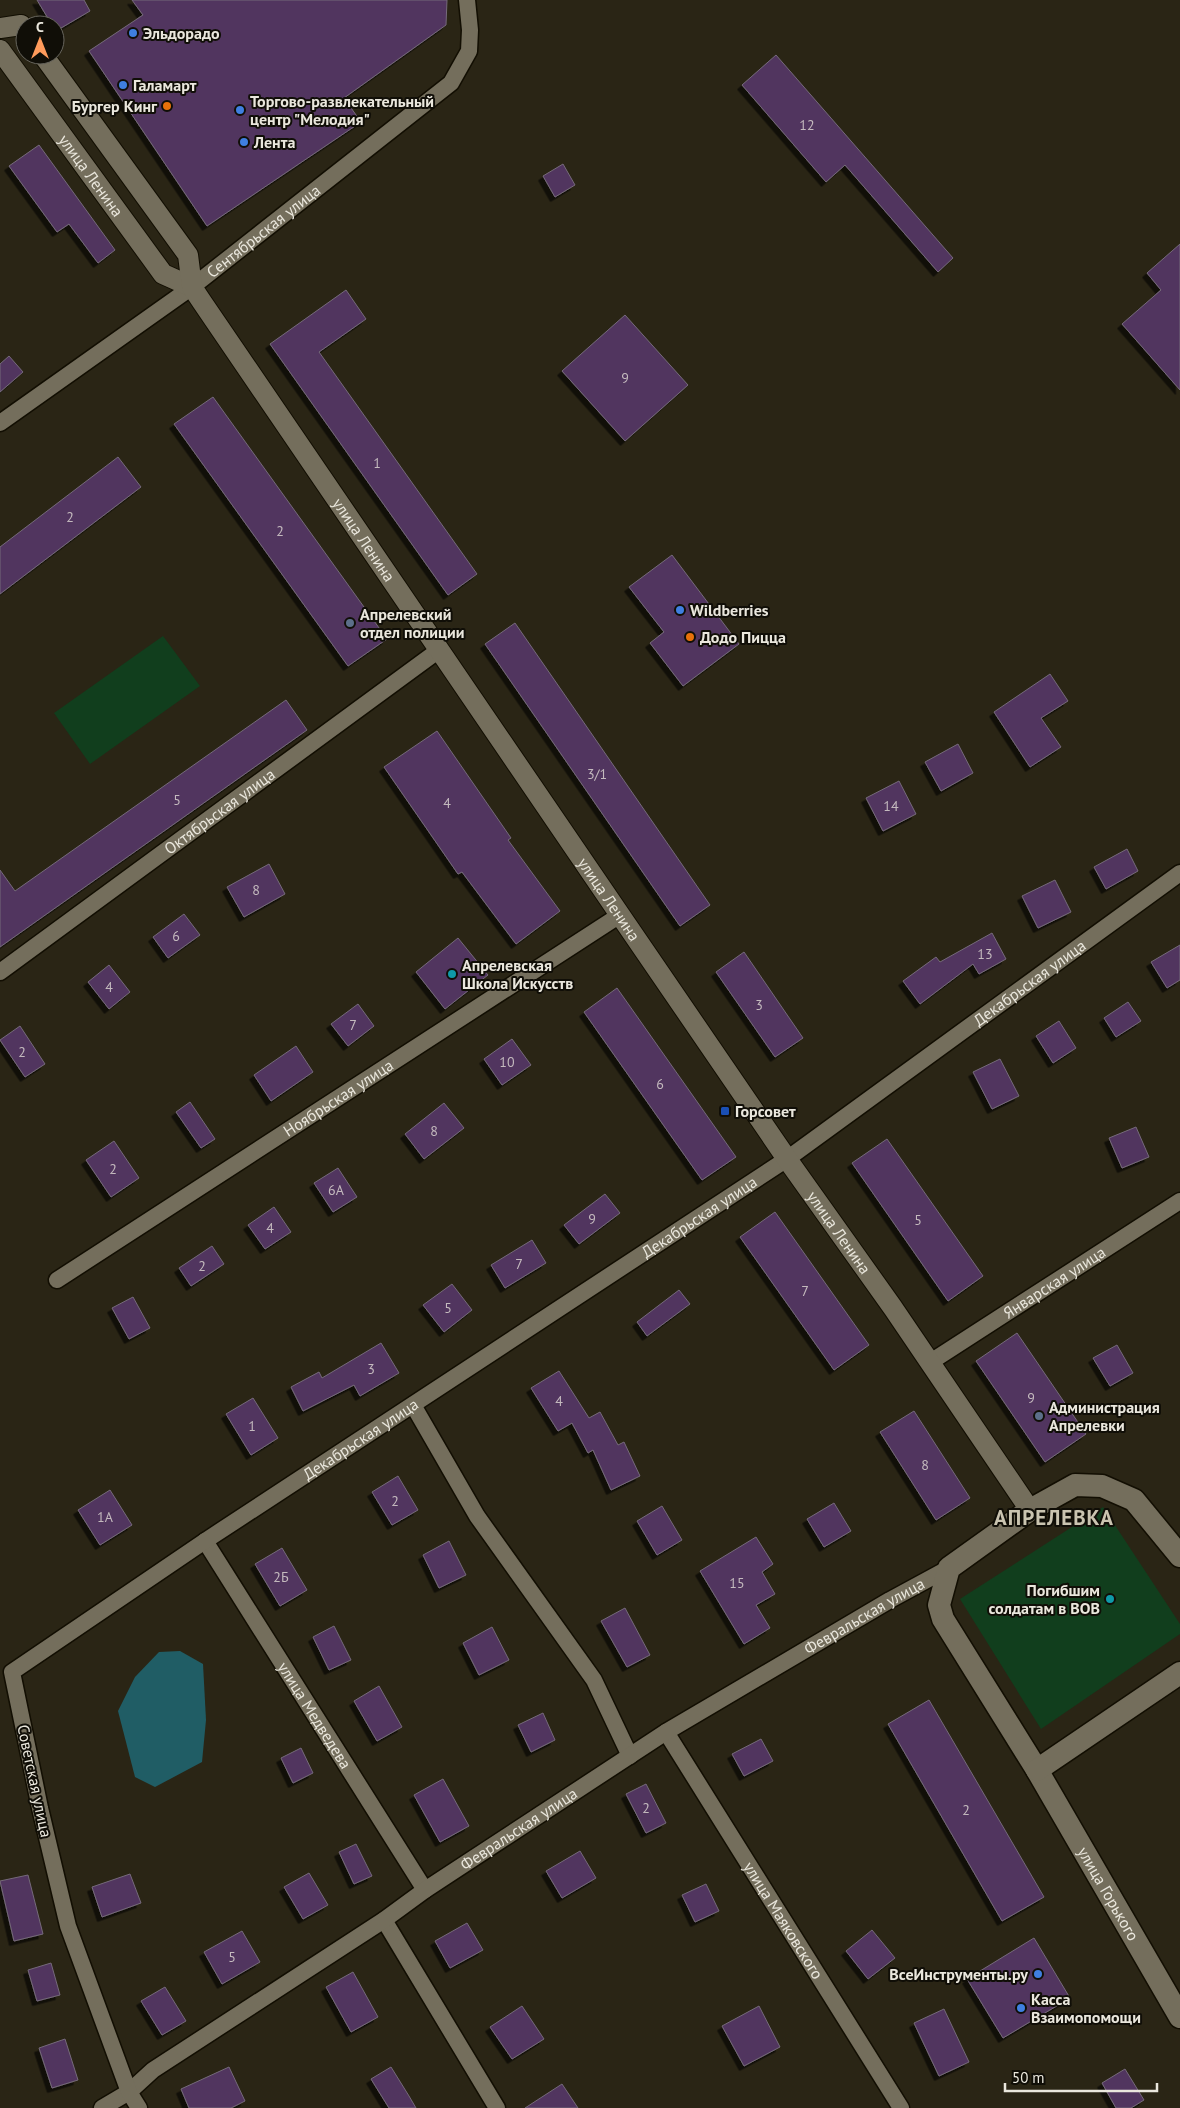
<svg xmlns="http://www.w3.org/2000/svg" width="1180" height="2108" font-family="'PT Sans',sans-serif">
<defs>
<filter id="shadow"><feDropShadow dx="-4.5" dy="4.5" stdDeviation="0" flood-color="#0009"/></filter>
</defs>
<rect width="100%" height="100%" fill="#2a2515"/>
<path fill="#113e1d" d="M 163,636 L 200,686 L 90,764 L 54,713 Z
M 1103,1507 L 1180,1624 L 1180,1634 L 1041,1729 L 960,1599 Z"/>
<path fill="#205d65" d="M 180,1651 L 203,1664 L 206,1720 L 202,1762 L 155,1787 L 135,1777 L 118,1711 L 135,1677 L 159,1652 Z"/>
<path fill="#51355f" stroke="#756a7a" filter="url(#shadow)" d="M 37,0 L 84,0 L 90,11 L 56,31 L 55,25 L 52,25 Z
M 132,0 L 447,0 L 446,25 L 344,98 L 361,122 L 207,226 L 89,51 L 143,15 Z
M 776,55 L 953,258 L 938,272 L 845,165 L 826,182 L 742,85 Z
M 39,145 L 115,250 L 98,263 L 69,224 L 57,232 L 9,166 Z
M 563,164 L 575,185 L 555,197 L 543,176 Z
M 1180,244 L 1180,390 L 1122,324 L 1161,290 L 1147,273 Z
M 346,290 L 366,319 L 319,352 L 477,574 L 448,595 L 270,344 Z
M 625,315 L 688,385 L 625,441 L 562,371 Z
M 9,356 L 23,372 L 0,392 L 0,364 Z
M 213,397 L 387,639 L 348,666 L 174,424 Z
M 118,457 L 141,487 L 0,594 L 0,547 Z
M 672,555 L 739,644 L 683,686 L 650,643 L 664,632 L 629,587 Z
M 515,623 L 710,905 L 680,926 L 485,644 Z
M 1050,674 L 1068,701 L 1041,718 L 1061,747 L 1030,767 L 994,712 Z
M 286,700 L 307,730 L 0,947 L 0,870 L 15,891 Z
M 437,731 L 511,838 L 508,840 L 560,911 L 516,944 L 462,872 L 458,874 L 384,767 Z
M 958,744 L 973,773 L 941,791 L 925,762 Z
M 899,781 L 916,814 L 883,831 L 866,798 Z
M 1127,849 L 1138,871 L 1106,889 L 1094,867 Z
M 269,864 L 285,894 L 244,917 L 227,887 Z
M 1055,880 L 1071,912 L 1038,928 L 1022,896 Z
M 184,914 L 200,935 L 168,958 L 153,937 Z
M 992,933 L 1006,959 L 979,974 L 973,964 L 920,1004 L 903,981 L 936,957 L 940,962 Z
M 458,938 L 488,975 L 445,1009 L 416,972 Z
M 1180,945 L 1180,980 L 1167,988 L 1151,962 Z
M 744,952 L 803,1038 L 775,1057 L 716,972 Z
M 109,965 L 130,992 L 109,1009 L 88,982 Z
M 617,988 L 736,1157 L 702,1180 L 584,1012 Z
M 1128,1002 L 1141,1021 L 1116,1037 L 1104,1018 Z
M 358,1004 L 374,1026 L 348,1046 L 331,1024 Z
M 1059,1021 L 1076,1048 L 1053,1063 L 1036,1036 Z
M 20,1026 L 45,1064 L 25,1077 L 0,1040 Z
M 512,1039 L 531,1065 L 502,1085 L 484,1059 Z
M 296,1046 L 313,1072 L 271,1101 L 254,1075 Z
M 1000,1059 L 1019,1096 L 992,1109 L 973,1072 Z
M 190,1102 L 215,1139 L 201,1148 L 176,1112 Z
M 444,1103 L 464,1128 L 424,1159 L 405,1134 Z
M 1136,1127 L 1149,1157 L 1122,1168 L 1109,1138 Z
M 887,1139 L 983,1276 L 948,1301 L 852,1163 Z
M 114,1141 L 139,1178 L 111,1197 L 86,1160 Z
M 338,1168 L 357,1197 L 333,1212 L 314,1183 Z
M 605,1194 L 620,1213 L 579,1244 L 564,1225 Z
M 274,1207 L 291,1232 L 265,1249 L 248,1225 Z
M 775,1212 L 869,1345 L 834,1370 L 740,1237 Z
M 532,1240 L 546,1263 L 505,1288 L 491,1265 Z
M 212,1246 L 224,1264 L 191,1286 L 179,1268 Z
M 452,1284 L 472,1310 L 444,1332 L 423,1305 Z
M 679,1290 L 690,1304 L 647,1336 L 637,1322 Z
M 133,1297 L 150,1328 L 129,1339 L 112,1308 Z
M 1017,1333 L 1086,1434 L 1045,1462 L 976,1361 Z
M 381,1343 L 399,1373 L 360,1396 L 354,1385 L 303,1411 L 291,1387 L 319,1372 L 322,1378 Z
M 1117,1345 L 1133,1373 L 1110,1386 L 1093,1358 Z
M 559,1371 L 589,1418 L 600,1412 L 618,1445 L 624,1442 L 640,1476 L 611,1490 L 593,1450 L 588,1453 L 572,1423 L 558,1431 L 531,1388 Z
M 253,1398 L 278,1438 L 251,1455 L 226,1414 Z
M 914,1411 L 970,1498 L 936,1520 L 880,1432 Z
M 398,1476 L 418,1510 L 392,1525 L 372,1492 Z
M 110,1490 L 132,1525 L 100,1545 L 78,1510 Z
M 834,1503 L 851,1531 L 824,1547 L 807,1519 Z
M 662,1506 L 682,1540 L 657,1555 L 637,1521 Z
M 756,1537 L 773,1564 L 762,1572 L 775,1594 L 756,1605 L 770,1628 L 744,1644 L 700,1571 Z
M 449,1541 L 466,1575 L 439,1588 L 423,1555 Z
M 282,1548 L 307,1590 L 280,1606 L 255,1564 Z
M 625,1608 L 650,1655 L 627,1667 L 601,1621 Z
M 334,1626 L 351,1660 L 329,1670 L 313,1637 Z
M 492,1627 L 509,1660 L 479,1675 L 463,1643 Z
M 379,1686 L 402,1727 L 377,1741 L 354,1701 Z
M 929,1700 L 1044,1897 L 1002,1921 L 888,1724 Z
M 543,1713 L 555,1740 L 531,1752 L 518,1725 Z
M 761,1739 L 773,1761 L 744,1776 L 732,1754 Z
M 301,1748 L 313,1773 L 293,1783 L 281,1758 Z
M 443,1779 L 469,1826 L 440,1842 L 414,1795 Z
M 646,1784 L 666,1823 L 646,1833 L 626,1794 Z
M 356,1844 L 372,1876 L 354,1884 L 339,1852 Z
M 580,1851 L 596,1878 L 562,1898 L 546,1871 Z
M 309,1873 L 328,1905 L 303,1919 L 284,1887 Z
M 130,1874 L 141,1903 L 102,1917 L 92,1887 Z
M 28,1875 L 43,1934 L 14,1941 L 0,1881 Z
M 706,1884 L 719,1911 L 695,1922 L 682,1895 Z
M 467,1923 L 483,1950 L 450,1968 L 435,1941 Z
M 872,1930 L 895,1958 L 868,1979 L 846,1951 Z
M 242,1931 L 260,1962 L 222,1984 L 204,1952 Z
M 1034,1938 L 1070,1998 L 1003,2038 L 967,1979 Z
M 51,1963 L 60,1995 L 37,2001 L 28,1970 Z
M 353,1972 L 378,2017 L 351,2032 L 326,1987 Z
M 165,1987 L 186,2021 L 162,2035 L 141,2001 Z
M 522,2006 L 544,2039 L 512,2059 L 490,2027 Z
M 759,2006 L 780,2047 L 744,2066 L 722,2026 Z
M 944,2009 L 969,2062 L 939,2076 L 914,2023 Z
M 65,2039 L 78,2080 L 52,2088 L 39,2048 Z
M 229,2067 L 245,2101 L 231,2108 L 189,2108 L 181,2089 Z
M 391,2067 L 409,2096 L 416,2108 L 389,2108 L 371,2079 Z
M 1125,2069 L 1144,2100 L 1131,2108 L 1116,2108 L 1102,2083 Z
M 562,2084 L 578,2108 L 525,2108 Z"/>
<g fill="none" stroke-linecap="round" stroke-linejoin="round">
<defs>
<g id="minor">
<path id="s1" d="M 0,423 L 192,287 L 451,83 L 469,51 L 470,30 L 467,0"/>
<path id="s2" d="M 0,972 L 439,650"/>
<path id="s3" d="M 57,1280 L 620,915"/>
<path id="s4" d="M 929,1363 L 1180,1201"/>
<path d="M 413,1405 L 477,1516 L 594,1680 L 630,1756"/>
<path id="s5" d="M 205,1541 L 425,1890"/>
<path id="s6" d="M 666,1732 L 901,2108"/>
<path d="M 384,1920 L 497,2108"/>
<path id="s7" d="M 102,2108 L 129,2092 L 153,2070 L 384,1920 L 425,1890 L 666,1732 L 890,1600 L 949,1568"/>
<path id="s8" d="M 139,2108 L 129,2092 L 68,1926 L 40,1808 L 12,1672 L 205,1541 L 787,1159 L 1180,873"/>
</g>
<g id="tertiary">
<path d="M 0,28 L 21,25 L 25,30"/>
<path id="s9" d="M 0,50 L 163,274 L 192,287"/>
<path id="s10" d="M 43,55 L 188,255 L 192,287 L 202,302 L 620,915 L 787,1159 L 893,1308 L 1030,1510"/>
</g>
<g id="secondary">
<path id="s11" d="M 1180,1556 L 1134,1500 L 1102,1486 L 1075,1485 L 1030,1510 L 949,1568 L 939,1605 L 943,1619 L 1037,1770 L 1180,2017"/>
<path d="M 1037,1770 L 1180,1673"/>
</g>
</defs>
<use href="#minor" stroke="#120e02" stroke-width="19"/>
<use href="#tertiary" stroke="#120e02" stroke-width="22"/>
<use href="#secondary" stroke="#120e02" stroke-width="25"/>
<use href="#minor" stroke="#746e5c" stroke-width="16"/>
<use href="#tertiary" stroke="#746e5c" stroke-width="20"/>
<use href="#secondary" stroke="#746e5c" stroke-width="22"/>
</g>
<g fill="#3f7fe0" stroke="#100e07" stroke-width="2">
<circle cx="133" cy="33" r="5"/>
<circle cx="123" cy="85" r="5"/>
<circle cx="240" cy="110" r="5"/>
<circle cx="244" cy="142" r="5"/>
<circle cx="680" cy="610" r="5"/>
<circle cx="1038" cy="1974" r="5"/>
<circle cx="1021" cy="2008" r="5"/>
</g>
<g fill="#e8710a" stroke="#100e07" stroke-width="2">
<circle cx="167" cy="106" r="5"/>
<circle cx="690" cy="637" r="5"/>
</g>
<g fill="#5c6f8a" stroke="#100e07" stroke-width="2">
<circle cx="350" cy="623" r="5"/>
<circle cx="1039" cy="1416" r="5"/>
</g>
<g fill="#0f9aa8" stroke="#100e07" stroke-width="2">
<circle cx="452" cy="974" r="5"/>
<circle cx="1110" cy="1599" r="5"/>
</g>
<rect fill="#1a4fb4" stroke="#100e07" stroke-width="2" x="720" y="1106" width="10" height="10" rx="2.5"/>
<g text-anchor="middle" stroke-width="4" stroke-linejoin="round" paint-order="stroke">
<g font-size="14" fill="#c4babe">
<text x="807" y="130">12</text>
<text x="625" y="383">9</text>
<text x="377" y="468">1</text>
<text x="70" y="522">2</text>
<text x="280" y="536">2</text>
<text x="597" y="779">3/1</text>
<text x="177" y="805">5</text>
<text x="447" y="808">4</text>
<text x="891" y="811">14</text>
<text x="256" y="895">8</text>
<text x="176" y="941">6</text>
<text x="985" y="959">13</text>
<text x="109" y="992">4</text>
<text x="759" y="1010">3</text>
<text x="353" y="1030">7</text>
<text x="22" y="1057">2</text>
<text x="507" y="1067">10</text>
<text x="660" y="1089">6</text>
<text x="434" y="1136">8</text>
<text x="113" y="1174">2</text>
<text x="336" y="1195">6А</text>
<text x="592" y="1224">9</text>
<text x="918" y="1225">5</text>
<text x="270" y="1233">4</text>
<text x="519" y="1269">7</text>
<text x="202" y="1271">2</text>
<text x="805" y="1296">7</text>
<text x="448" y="1313">5</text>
<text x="371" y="1374">3</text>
<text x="1031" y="1403">9</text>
<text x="559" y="1406">4</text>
<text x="252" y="1431">1</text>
<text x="925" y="1470">8</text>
<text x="395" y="1506">2</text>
<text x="105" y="1522">1А</text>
<text x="281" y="1582">2Б</text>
<text x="737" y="1588">15</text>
<text x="646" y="1813">2</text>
<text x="966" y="1815">2</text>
<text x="232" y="1962">5</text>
</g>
<g font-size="16" font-weight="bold" fill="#eae7dd" stroke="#100e07" text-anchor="start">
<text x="143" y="39">Эльдорадо</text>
<text x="133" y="91">Галамарт</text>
<text x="250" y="107">Торгово-развлекательный<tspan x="250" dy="18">центр "Мелодия"</tspan></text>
<text x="157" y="112" text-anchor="end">Бургер Кинг</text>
<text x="254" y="148">Лента</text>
<text x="690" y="616">Wildberries</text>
<text x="360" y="620">Апрелевский<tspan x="360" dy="18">отдел полиции</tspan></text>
<text x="700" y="643">Додо Пицца</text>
<text x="462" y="971">Апрелевская<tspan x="462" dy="18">Школа Искусств</tspan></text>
<text x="735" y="1117">Горсовет</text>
<text x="1049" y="1413">Администрация<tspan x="1049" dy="18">Апрелевки</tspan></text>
<text x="1100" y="1596" text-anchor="end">Погибшим<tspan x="1100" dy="18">солдатам в ВОВ</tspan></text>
<text x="1028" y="1980" text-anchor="end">ВсеИнструменты.ру</text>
<text x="1031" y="2005">Касса<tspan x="1031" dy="18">Взаимопомощи</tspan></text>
</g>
<g font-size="16" fill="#eae7dd" stroke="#100e07">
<text dy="6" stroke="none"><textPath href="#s9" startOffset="155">улица Ленина</textPath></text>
<text dy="6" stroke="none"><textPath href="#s1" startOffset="326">Сентябрьская улица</textPath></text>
<text dy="6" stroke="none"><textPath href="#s10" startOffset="585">улица Ленина</textPath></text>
<text dy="6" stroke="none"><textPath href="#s2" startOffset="272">Октябрьская улица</textPath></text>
<text dy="6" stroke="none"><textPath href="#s10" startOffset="1020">улица Ленина</textPath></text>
<text dy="6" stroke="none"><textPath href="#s8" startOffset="1685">Декабрьская улица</textPath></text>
<text dy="6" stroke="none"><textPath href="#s3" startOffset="335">Ноябрьская улица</textPath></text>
<text dy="6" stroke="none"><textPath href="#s8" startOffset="1280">Декабрьская улица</textPath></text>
<text dy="6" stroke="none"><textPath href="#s10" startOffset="1425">улица Ленина</textPath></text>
<text dy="6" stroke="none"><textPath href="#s4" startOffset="149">Январская улица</textPath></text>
<text dy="6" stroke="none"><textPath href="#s8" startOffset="875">Декабрьская улица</textPath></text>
<text dy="6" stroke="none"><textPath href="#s7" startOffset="908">Февральская улица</textPath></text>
<text dy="6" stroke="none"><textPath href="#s5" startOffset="206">улица Медведева</textPath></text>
<text transform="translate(35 1781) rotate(78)" y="6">Советская улица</text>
<text dy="6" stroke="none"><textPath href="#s7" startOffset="502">Февральская улица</textPath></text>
<text dy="6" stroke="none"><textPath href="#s11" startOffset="659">улица Горького</textPath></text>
<text dy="6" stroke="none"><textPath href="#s6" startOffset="222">улица Маяковского</textPath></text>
</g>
<g font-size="21" font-weight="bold" letter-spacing="1" fill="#cac4b0" stroke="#100e07">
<text x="1054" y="1525">АПРЕЛЕВКА</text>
</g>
</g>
<g transform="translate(40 40)"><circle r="24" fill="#100e07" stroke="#67655d"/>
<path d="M0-4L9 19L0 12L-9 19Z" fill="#ff9b5b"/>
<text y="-8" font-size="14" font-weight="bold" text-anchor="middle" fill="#eae7dd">С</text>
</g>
<path d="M1005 2083v8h152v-8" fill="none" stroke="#eae7dd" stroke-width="2.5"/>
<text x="1012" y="2083" font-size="15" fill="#eae7dd" stroke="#100e07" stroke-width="4" paint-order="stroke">50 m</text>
</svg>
